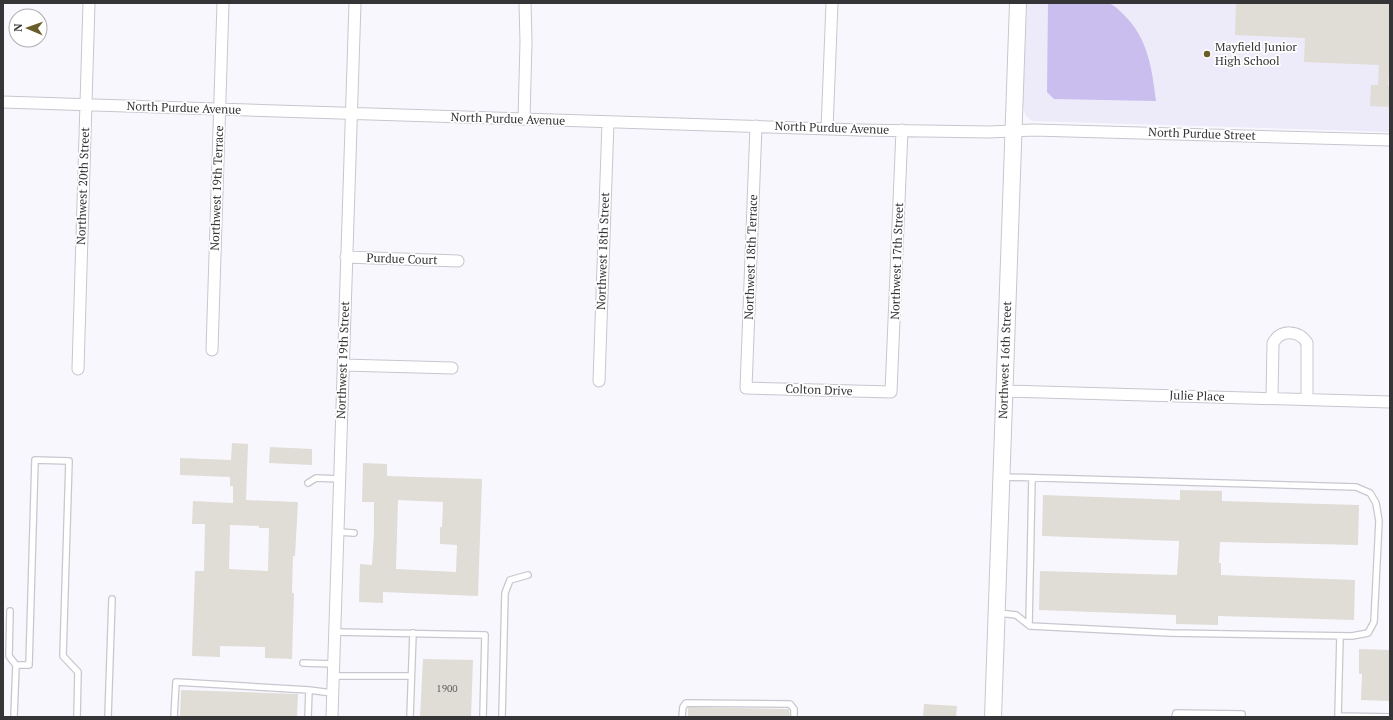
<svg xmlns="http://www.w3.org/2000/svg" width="1393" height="720" font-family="'PT Serif',serif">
<rect width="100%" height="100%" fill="#f9f7fe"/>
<path fill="#edeafa" d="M 1027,3 L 1390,3 L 1390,132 L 1032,121 L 1026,116 L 1024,111 L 1023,104 Z"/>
<path fill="#c9beee" d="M 1048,3 L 1109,3 C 1115,6 1119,10 1124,15 C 1148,38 1152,69 1156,101 L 1054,99 L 1047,92 Z"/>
<path fill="#dfddd5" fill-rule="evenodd" d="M 1236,3 L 1390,3 L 1390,65 L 1388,85 L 1390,85 L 1390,107 L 1370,106 L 1371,85 L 1378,85 L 1379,65 L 1304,62 L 1305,38 L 1235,35 Z
M 232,443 L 248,444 L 246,500 L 298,502 L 295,556 L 293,556 L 292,593 L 294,593 L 292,659 L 265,658 L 265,647 L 220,646 L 220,657 L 192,656 L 195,571 L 204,571 L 205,524 L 192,524 L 193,501 L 233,503 L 233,486 L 230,486 L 230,477 L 180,475 L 180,458 L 231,460 ZM 230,525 L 259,526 L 259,528 L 269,528 L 268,571 L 229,569 Z
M 270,447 L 312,449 L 312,465 L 269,463 Z
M 363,463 L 387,464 L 387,476 L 482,479 L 478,596 L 383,592 L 383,603 L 359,602 L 360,564 L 372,565 L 374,532 L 374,502 L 362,502 ZM 398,500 L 443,502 L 442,527 L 440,527 L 440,544 L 457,545 L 456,572 L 396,569 Z
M 1180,490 L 1222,491 L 1222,501 L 1359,505 L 1358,545 L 1220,542 L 1219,563 L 1221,563 L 1221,575 L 1355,580 L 1354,620 L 1218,616 L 1218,625 L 1176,624 L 1176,615 L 1039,610 L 1040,571 L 1177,575 L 1178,561 L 1179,541 L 1042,536 L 1043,495 L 1180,500 Z
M 1359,649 L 1390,650 L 1390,701 L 1361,700 L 1362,674 L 1359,674 Z
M 423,659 L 473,660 L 471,717 L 420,717 Z
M 181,690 L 298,694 L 297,717 L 186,717 L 186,716 L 180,716 Z
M 924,704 L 957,706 L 956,717 L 923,717 Z
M 688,707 L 789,709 L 790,717 L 688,717 Z"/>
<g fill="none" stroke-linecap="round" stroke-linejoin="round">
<defs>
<path id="lane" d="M 308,483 L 316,478 L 339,479
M 338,532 L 354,533
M 10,611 L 9,656 L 16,665
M 999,613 L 1016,615 L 1030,626 L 1170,633 L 1352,636 L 1368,633 L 1374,622 L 1379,521 L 1376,503 L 1370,493 L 1356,487 L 1003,477
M 1029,625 L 1032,478
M 334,632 L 485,635 L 483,717
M 303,663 L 333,664
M 333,676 L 411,676
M 1338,716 L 1390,717
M 14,717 L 16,665 L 29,665 L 35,460 L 69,461 L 63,656 L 78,672 L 77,717
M 108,717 L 112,599
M 174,717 L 176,682 L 309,690 L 332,693
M 308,717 L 309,690
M 410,717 L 413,633
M 502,717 L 505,593 L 510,580 L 528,575
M 682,717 L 683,707 L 686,703 L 790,704 L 794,709 L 794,717
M 1175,717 L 1176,713 L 1242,714 L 1242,717
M 1338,717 L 1340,636"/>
<path id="street" d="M 3,102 L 860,130 L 988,132 L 1034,130 L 1390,140
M 524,119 L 526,42 L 525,3
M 756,126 L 746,388 L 891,392 L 902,130
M 827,129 L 832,3
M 346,257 L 458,261
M 212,350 L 223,3
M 343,365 L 452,368
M 78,369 L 89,3
M 599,381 L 608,122
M 1003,391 L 1390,402
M 1272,398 L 1273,343 C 1281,329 1299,330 1307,343 L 1307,399
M 332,717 L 355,3"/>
<path id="secondary" d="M 993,717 L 1018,3"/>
</defs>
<use href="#lane" stroke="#c8c6ce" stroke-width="8"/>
<use href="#street" stroke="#c8c6ce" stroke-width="13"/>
<use href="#secondary" stroke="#c8c6ce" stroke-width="18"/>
<use href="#lane" stroke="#fff" stroke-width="5.5"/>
<use href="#street" stroke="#fff" stroke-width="11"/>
<use href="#secondary" stroke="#fff" stroke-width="16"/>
</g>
<circle fill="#6b5d2a" stroke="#fff" stroke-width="1.5" cx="1207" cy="54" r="4"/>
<g text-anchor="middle" stroke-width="3.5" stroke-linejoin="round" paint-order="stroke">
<g font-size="10" fill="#605f5f">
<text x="447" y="692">1900</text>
</g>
<g font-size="12" fill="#353538" stroke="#fff" text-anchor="start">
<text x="1215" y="51">Mayfield Junior<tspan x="1215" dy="14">High School</tspan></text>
</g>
<g font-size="12" fill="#353538" stroke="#fff">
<text transform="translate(184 108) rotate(2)" y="4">North Purdue Avenue</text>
<text transform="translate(508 119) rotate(2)" y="4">North Purdue Avenue</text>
<text transform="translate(832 128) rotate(2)" y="4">North Purdue Avenue</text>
<text transform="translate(1202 134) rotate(2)" y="4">North Purdue Street</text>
<text transform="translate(83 186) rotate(-88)" y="4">Northwest 20th Street</text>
<text transform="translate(217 188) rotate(-88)" y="4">Northwest 19th Terrace</text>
<text transform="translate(603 251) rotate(-88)" y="4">Northwest 18th Street</text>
<text transform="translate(751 257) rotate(-88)" y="4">Northwest 18th Terrace</text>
<text transform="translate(402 259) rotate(2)" y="4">Purdue Court</text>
<text transform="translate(897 261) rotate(-88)" y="4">Northwest 17th Street</text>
<text transform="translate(343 360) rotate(-88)" y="4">Northwest 19th Street</text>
<text transform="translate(1005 360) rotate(-88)" y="4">Northwest 16th Street</text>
<text transform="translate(819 390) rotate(2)" y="4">Colton Drive</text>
<text transform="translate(1197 396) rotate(2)" y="4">Julie Place</text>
</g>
</g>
<rect width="1393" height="720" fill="none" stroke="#353538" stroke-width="8"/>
<g transform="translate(28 28) rotate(272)"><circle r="19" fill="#ffffff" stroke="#aeaeaf"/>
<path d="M0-3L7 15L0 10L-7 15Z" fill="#6b5d2a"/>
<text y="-6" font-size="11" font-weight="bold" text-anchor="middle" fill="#353538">N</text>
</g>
</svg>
